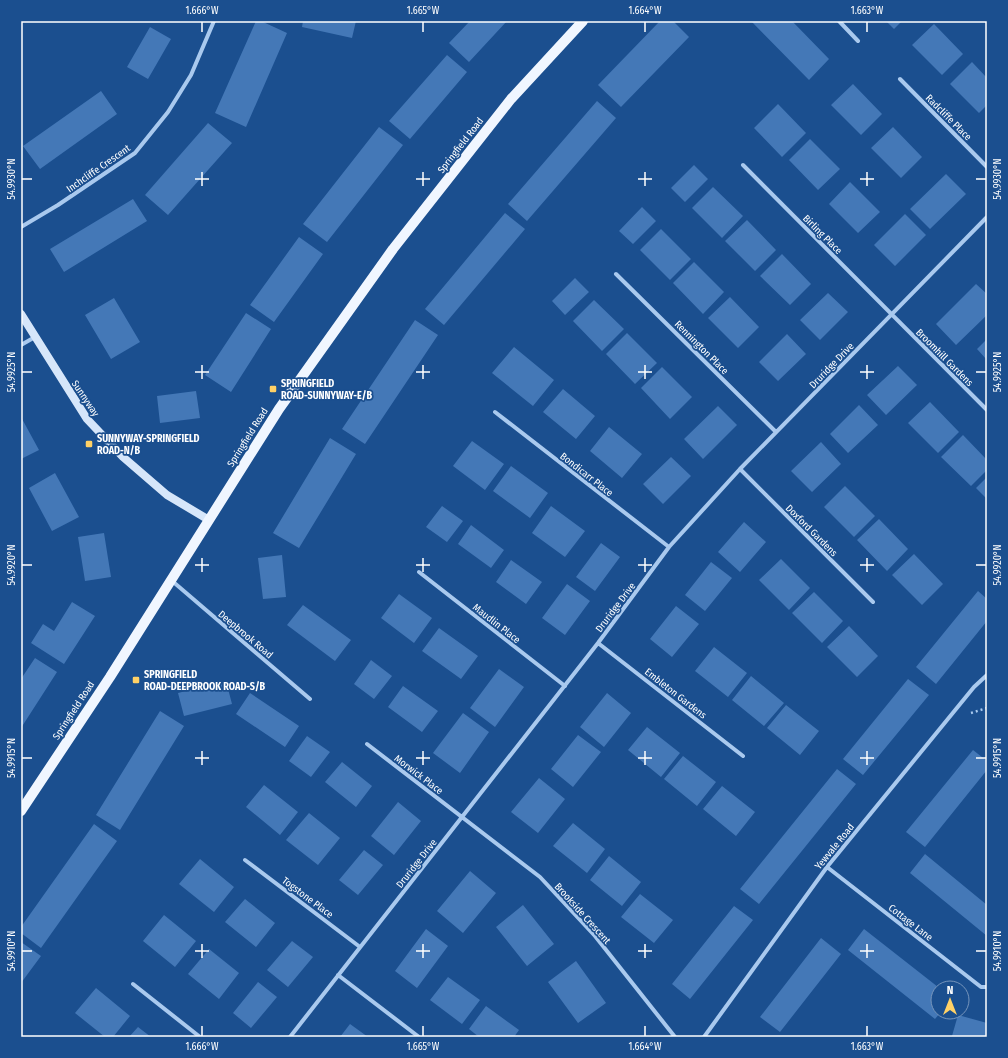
<svg xmlns="http://www.w3.org/2000/svg" width="1008" height="1058" font-family="'Fira Sans Condensed',sans-serif">
<rect width="100%" height="100%" fill="#1b4f8f"/>
<path fill="#4478b7" d="M 256,21 L 261,21 L 287,33 L 246,127 L 215,113 Z
M 303,21 L 356,21 L 352,38 L 302,27 Z
M 470,21 L 507,21 L 469,62 L 449,43 Z
M 660,21 L 673,21 L 689,37 L 621,107 L 598,85 Z
M 751,21 L 792,21 L 829,59 L 809,80 Z
M 886,21 L 902,21 L 894,29 Z
M 934,24 L 963,54 L 942,75 L 912,45 Z
M 150,27 L 171,39 L 148,79 L 127,67 Z
M 447,55 L 467,72 L 410,139 L 389,121 Z
M 972,62 L 987,78 L 987,105 L 979,113 L 950,84 Z
M 853,84 L 882,114 L 861,135 L 831,105 Z
M 101,91 L 117,114 L 40,169 L 23,146 Z
M 597,101 L 616,118 L 527,221 L 508,204 Z
M 778,104 L 806,133 L 782,157 L 754,128 Z
M 208,123 L 232,143 L 168,215 L 145,195 Z
M 379,127 L 403,145 L 327,242 L 303,224 Z
M 893,127 L 922,157 L 901,178 L 871,148 Z
M 810,139 L 840,169 L 818,190 L 789,160 Z
M 694,165 L 708,179 L 685,202 L 671,188 Z
M 946,174 L 966,194 L 930,229 L 910,209 Z
M 850,182 L 880,212 L 858,233 L 829,204 Z
M 713,187 L 743,216 L 722,238 L 692,208 Z
M 133,199 L 147,221 L 64,272 L 50,249 Z
M 642,207 L 656,221 L 633,244 L 619,231 Z
M 505,213 L 525,229 L 444,325 L 425,309 Z
M 905,214 L 926,235 L 895,266 L 874,245 Z
M 747,220 L 776,250 L 755,271 L 725,241 Z
M 661,229 L 691,259 L 670,280 L 640,250 Z
M 299,237 L 323,254 L 274,322 L 250,305 Z
M 782,254 L 811,284 L 790,305 L 760,276 Z
M 694,262 L 724,292 L 703,314 L 673,283 Z
M 575,278 L 589,292 L 565,315 L 552,301 Z
M 976,284 L 987,294 L 987,315 L 956,345 L 936,324 Z
M 828,293 L 848,312 L 820,340 L 800,320 Z
M 730,297 L 759,327 L 738,348 L 708,318 Z
M 114,298 L 140,342 L 111,359 L 85,315 Z
M 594,300 L 624,329 L 602,351 L 573,321 Z
M 246,313 L 271,329 L 231,392 L 205,375 Z
M 415,320 L 438,335 L 365,444 L 342,429 Z
M 627,333 L 657,363 L 635,384 L 606,354 Z
M 787,334 L 806,354 L 778,381 L 759,362 Z
M 987,339 L 987,360 L 977,349 Z
M 514,347 L 554,380 L 533,406 L 492,373 Z
M 898,366 L 917,385 L 886,415 L 867,395 Z
M 662,367 L 692,397 L 670,419 L 641,388 Z
M 563,389 L 595,416 L 576,439 L 543,412 Z
M 196,391 L 200,418 L 160,423 L 157,396 Z
M 930,402 L 959,432 L 938,453 L 908,423 Z
M 859,405 L 878,425 L 848,453 L 830,434 Z
M 718,406 L 737,425 L 703,459 L 684,439 Z
M 21,417 L 39,450 L 21,459 Z
M 609,427 L 642,454 L 622,478 L 590,451 Z
M 963,435 L 987,460 L 987,470 L 971,486 L 941,457 Z
M 330,438 L 356,454 L 299,548 L 273,533 Z
M 472,441 L 504,464 L 485,490 L 453,466 Z
M 821,442 L 841,464 L 812,492 L 791,471 Z
M 671,457 L 691,476 L 663,504 L 643,484 Z
M 511,466 L 548,493 L 530,518 L 493,491 Z
M 55,473 L 79,517 L 52,531 L 29,488 Z
M 987,477 L 987,499 L 976,488 Z
M 845,486 L 875,516 L 854,537 L 824,507 Z
M 442,506 L 463,521 L 447,542 L 426,527 Z
M 551,506 L 585,531 L 565,557 L 532,533 Z
M 879,519 L 908,549 L 887,571 L 857,540 Z
M 744,522 L 766,542 L 740,572 L 718,552 Z
M 471,525 L 504,550 L 491,568 L 458,544 Z
M 104,533 L 111,577 L 85,581 L 78,537 Z
M 601,543 L 620,557 L 595,591 L 576,577 Z
M 914,554 L 943,584 L 922,605 L 892,575 Z
M 282,555 L 286,597 L 263,599 L 258,558 Z
M 781,559 L 810,588 L 789,610 L 759,580 Z
M 511,560 L 542,582 L 526,604 L 496,582 Z
M 711,562 L 732,578 L 705,611 L 685,595 Z
M 567,584 L 590,601 L 565,635 L 542,618 Z
M 978,591 L 987,599 L 987,621 L 936,684 L 916,667 Z
M 814,592 L 843,621 L 822,643 L 792,613 Z
M 399,594 L 432,618 L 414,643 L 381,618 Z
M 72,602 L 95,616 L 64,664 L 31,643 L 43,624 L 54,631 Z
M 303,605 L 351,640 L 335,661 L 287,625 Z
M 676,606 L 699,624 L 672,657 L 650,639 Z
M 849,626 L 878,656 L 857,677 L 827,647 Z
M 439,628 L 478,656 L 461,679 L 422,651 Z
M 714,647 L 747,673 L 728,697 L 695,671 Z
M 35,658 L 57,672 L 21,728 L 21,679 Z
M 371,660 L 392,676 L 374,699 L 354,684 Z
M 499,669 L 524,687 L 495,727 L 470,708 Z
M 751,676 L 784,703 L 764,726 L 732,700 Z
M 908,679 L 929,695 L 863,775 L 843,759 Z
M 226,681 L 232,704 L 184,716 L 178,693 Z
M 403,686 L 438,711 L 422,732 L 388,707 Z
M 250,693 L 299,726 L 285,747 L 236,714 Z
M 607,693 L 631,713 L 604,747 L 580,727 Z
M 786,705 L 819,731 L 800,755 L 767,728 Z
M 160,711 L 184,726 L 120,830 L 96,815 Z
M 463,713 L 489,732 L 460,773 L 433,753 Z
M 647,727 L 680,753 L 661,777 L 628,750 Z
M 578,735 L 601,752 L 573,787 L 551,769 Z
M 307,736 L 330,752 L 311,777 L 289,761 Z
M 973,750 L 987,761 L 987,770 L 925,847 L 906,832 Z
M 683,756 L 716,782 L 697,806 L 664,779 Z
M 342,762 L 372,786 L 356,807 L 325,782 Z
M 837,769 L 856,784 L 759,904 L 740,889 Z
M 539,778 L 565,799 L 538,833 L 511,812 Z
M 264,785 L 298,812 L 280,835 L 246,807 Z
M 722,786 L 755,812 L 736,836 L 703,809 Z
M 398,802 L 421,821 L 394,855 L 371,836 Z
M 309,813 L 340,838 L 318,865 L 286,840 Z
M 573,823 L 605,849 L 587,873 L 553,846 Z
M 94,824 L 117,841 L 41,948 L 21,933 L 21,927 Z
M 364,850 L 383,865 L 358,895 L 339,880 Z
M 925,854 L 987,905 L 987,936 L 910,873 Z
M 609,856 L 641,882 L 622,906 L 590,880 Z
M 200,859 L 234,887 L 214,912 L 179,884 Z
M 470,871 L 496,893 L 463,933 L 437,911 Z
M 640,894 L 673,920 L 654,943 L 621,917 Z
M 245,899 L 275,923 L 256,947 L 225,922 Z
M 523,905 L 554,944 L 527,966 L 496,927 Z
M 734,906 L 753,920 L 690,999 L 672,984 Z
M 164,915 L 196,941 L 175,967 L 143,941 Z
M 426,929 L 448,946 L 417,988 L 395,971 Z
M 864,929 L 938,987 L 938,1012 L 941,1012 L 935,1019 L 848,950 Z
M 821,938 L 841,954 L 780,1032 L 760,1017 Z
M 292,941 L 313,957 L 288,987 L 267,970 Z
M 21,942 L 41,956 L 21,983 Z
M 209,949 L 239,973 L 219,999 L 188,974 Z
M 576,961 L 606,1003 L 578,1023 L 548,982 Z
M 448,977 L 480,1000 L 462,1024 L 430,1000 Z
M 258,982 L 277,997 L 251,1028 L 233,1013 Z
M 96,988 L 130,1016 L 113,1037 L 105,1037 L 75,1013 Z
M 486,1006 L 519,1030 L 514,1037 L 479,1037 L 469,1029 Z
M 958,1015 L 987,1023 L 987,1037 L 952,1036 Z
M 350,1024 L 368,1037 L 340,1037 Z
M 138,1027 L 151,1037 L 129,1037 Z"/>
<g fill="none" stroke-linecap="round" stroke-linejoin="round">
<path stroke="#a9c9ee" stroke-width="2.5" stroke-dasharray="2 3" stroke-linecap="butt" d="M 971,713 L 987,708"/>
<path stroke="#a9c9ee" stroke-width="4" d="M 839,21 L 858,41
M 900,79 L 987,167
M 743,165 L 987,410
M 21,227 L 58,205 L 135,153 L 168,112 L 191,75 L 214,21
M 616,274 L 776,432
M 21,345 L 35,337
M 495,412 L 669,547
M 740,469 L 873,602
M 419,572 L 565,686
M 171,580 L 310,699
M 598,643 L 743,756
M 367,744 L 540,877 L 595,936 L 675,1037
M 245,860 L 360,947
M 827,867 L 981,987 L 987,987
M 338,975 L 419,1037
M 133,984 L 200,1037
M 290,1037 L 598,643 L 669,547 L 740,469 L 987,217
M 704,1037 L 827,867 L 974,687 L 987,675"/>
<path stroke="#d6e6fa" stroke-width="8" d="M 21,314 L 87,419 L 123,457 L 167,495 L 209,520"/>
<path stroke="#f0f6ff" stroke-width="10" d="M 21,811 L 110,677 L 279,409 L 393,249 L 511,99 L 583,21"/>
</g>
<path fill="none" stroke="#fff" stroke-width="1.5" d="M 202,22 L 202,32M 423,22 L 423,32M 645,22 L 645,32M 867,22 L 867,32M 202,172 L 202,186M 423,172 L 423,186M 645,172 L 645,186M 867,172 L 867,186M 22,179 L 32,179M 195,179 L 209,179M 416,179 L 430,179M 638,179 L 652,179M 860,179 L 874,179M 976,179 L 986,179M 202,365 L 202,379M 423,365 L 423,379M 645,365 L 645,379M 867,365 L 867,379M 22,372 L 32,372M 195,372 L 209,372M 416,372 L 430,372M 638,372 L 652,372M 860,372 L 874,372M 976,372 L 986,372M 202,558 L 202,572M 423,558 L 423,572M 645,558 L 645,572M 867,558 L 867,572M 22,565 L 32,565M 195,565 L 209,565M 416,565 L 430,565M 638,565 L 652,565M 860,565 L 874,565M 976,565 L 986,565M 202,751 L 202,765M 423,751 L 423,765M 645,751 L 645,765M 867,751 L 867,765M 22,758 L 32,758M 195,758 L 209,758M 416,758 L 430,758M 638,758 L 652,758M 860,758 L 874,758M 976,758 L 986,758M 202,944 L 202,958M 423,944 L 423,958M 645,944 L 645,958M 867,944 L 867,958M 22,951 L 32,951M 195,951 L 209,951M 416,951 L 430,951M 638,951 L 652,951M 860,951 L 874,951M 976,951 L 986,951M 202,1026 L 202,1036M 423,1026 L 423,1036M 645,1026 L 645,1036M 867,1026 L 867,1036"/>
<g fill="#ffd166" stroke="#1b4f8f" stroke-width="1.5">
<rect x="269" y="385" width="8" height="8" rx="2"/>
<rect x="85" y="440" width="8" height="8" rx="2"/>
<rect x="132" y="676" width="8" height="8" rx="2"/>
</g>
<g text-anchor="middle" stroke-width="3.5" stroke-linejoin="round" paint-order="stroke">
<g font-size="10" fill="#fff" stroke="#1b4f8f">
<text transform="translate(949 117) rotate(45)" y="4">Radcliffe Place</text>
<text transform="translate(460 145) rotate(-52)" y="4">Springfield Road</text>
<text transform="translate(98 168) rotate(-35)" y="4">Inchcliffe Crescent</text>
<text transform="translate(823 234) rotate(45)" y="4">Birling Place</text>
<text transform="translate(702 347) rotate(45)" y="4">Rennington Place</text>
<text transform="translate(945 357) rotate(45)" y="4">Broomhill Gardens</text>
<text transform="translate(831 365) rotate(-46)" y="4">Druridge Drive</text>
<text transform="translate(86 398) rotate(56)" y="4">Sunnyway</text>
<text transform="translate(247 437) rotate(-58)" y="4">Springfield Road</text>
<text transform="translate(587 474) rotate(38)" y="4">Bondicarr Place</text>
<text transform="translate(812 530) rotate(45)" y="4">Doxford Gardens</text>
<text transform="translate(615 607) rotate(-53)" y="4">Druridge Drive</text>
<text transform="translate(497 623) rotate(38)" y="4">Maudlin Place</text>
<text transform="translate(246 634) rotate(40)" y="4">Deepbrook Road</text>
<text transform="translate(676 693) rotate(38)" y="4">Embleton Gardens</text>
<text transform="translate(73 710) rotate(-57)" y="4">Springfield Road</text>
<text transform="translate(419 774) rotate(37)" y="4">Morwick Place</text>
<text transform="translate(834 846) rotate(-51)" y="4">Yewvale Road</text>
<text transform="translate(416 863) rotate(-52)" y="4">Druridge Drive</text>
<text transform="translate(308 897) rotate(37)" y="4">Togstone Place</text>
<text transform="translate(583 913) rotate(48)" y="4">Brookside Crescent</text>
<text transform="translate(911 922) rotate(38)" y="4">Cottage Lane</text>
</g>
<g font-size="10" font-weight="bold" fill="#fff" stroke="#1b4f8f" text-anchor="start">
<text x="281" y="387">SPRINGFIELD<tspan x="281" dy="12">ROAD-SUNNYWAY-E/B</tspan></text>
<text x="97" y="442">SUNNYWAY-SPRINGFIELD<tspan x="97" dy="12">ROAD-N/B</tspan></text>
<text x="144" y="678">SPRINGFIELD<tspan x="144" dy="12">ROAD-DEEPBROOK ROAD-S/B</tspan></text>
</g>
</g>
<rect width="1008" height="1058" fill="none" stroke="#1b4f8f" stroke-width="44"/>
<g transform="translate(950 1000)"><circle r="19" fill="#1b4f8f" stroke="#7695bc"/>
<path d="M0-3L7 15L0 10L-7 15Z" fill="#ffd166"/>
<text y="-6" font-size="11" font-weight="bold" text-anchor="middle" fill="#ffffff">N</text>
</g>
<rect x="22" y="22" width="964" height="1014" fill="none" stroke="#fff" stroke-width="1.5"/>
<g font-size="10" text-anchor="middle" fill="#fff">
<text x="202" y="14">1.666°W</text>
<text x="423" y="14">1.665°W</text>
<text x="645" y="14">1.664°W</text>
<text x="867" y="14">1.663°W</text>
<text transform="translate(11 179) rotate(-90)" y="4">54.9930°N</text>
<text transform="translate(997 179) rotate(-90)" y="4">54.9930°N</text>
<text transform="translate(11 372) rotate(-90)" y="4">54.9925°N</text>
<text transform="translate(997 372) rotate(-90)" y="4">54.9925°N</text>
<text transform="translate(11 565) rotate(-90)" y="4">54.9920°N</text>
<text transform="translate(997 565) rotate(-90)" y="4">54.9920°N</text>
<text transform="translate(11 758) rotate(-90)" y="4">54.9915°N</text>
<text transform="translate(997 758) rotate(-90)" y="4">54.9915°N</text>
<text transform="translate(11 951) rotate(-90)" y="4">54.9910°N</text>
<text transform="translate(997 951) rotate(-90)" y="4">54.9910°N</text>
<text x="202" y="1050">1.666°W</text>
<text x="423" y="1050">1.665°W</text>
<text x="645" y="1050">1.664°W</text>
<text x="867" y="1050">1.663°W</text>
</g>
</svg>
